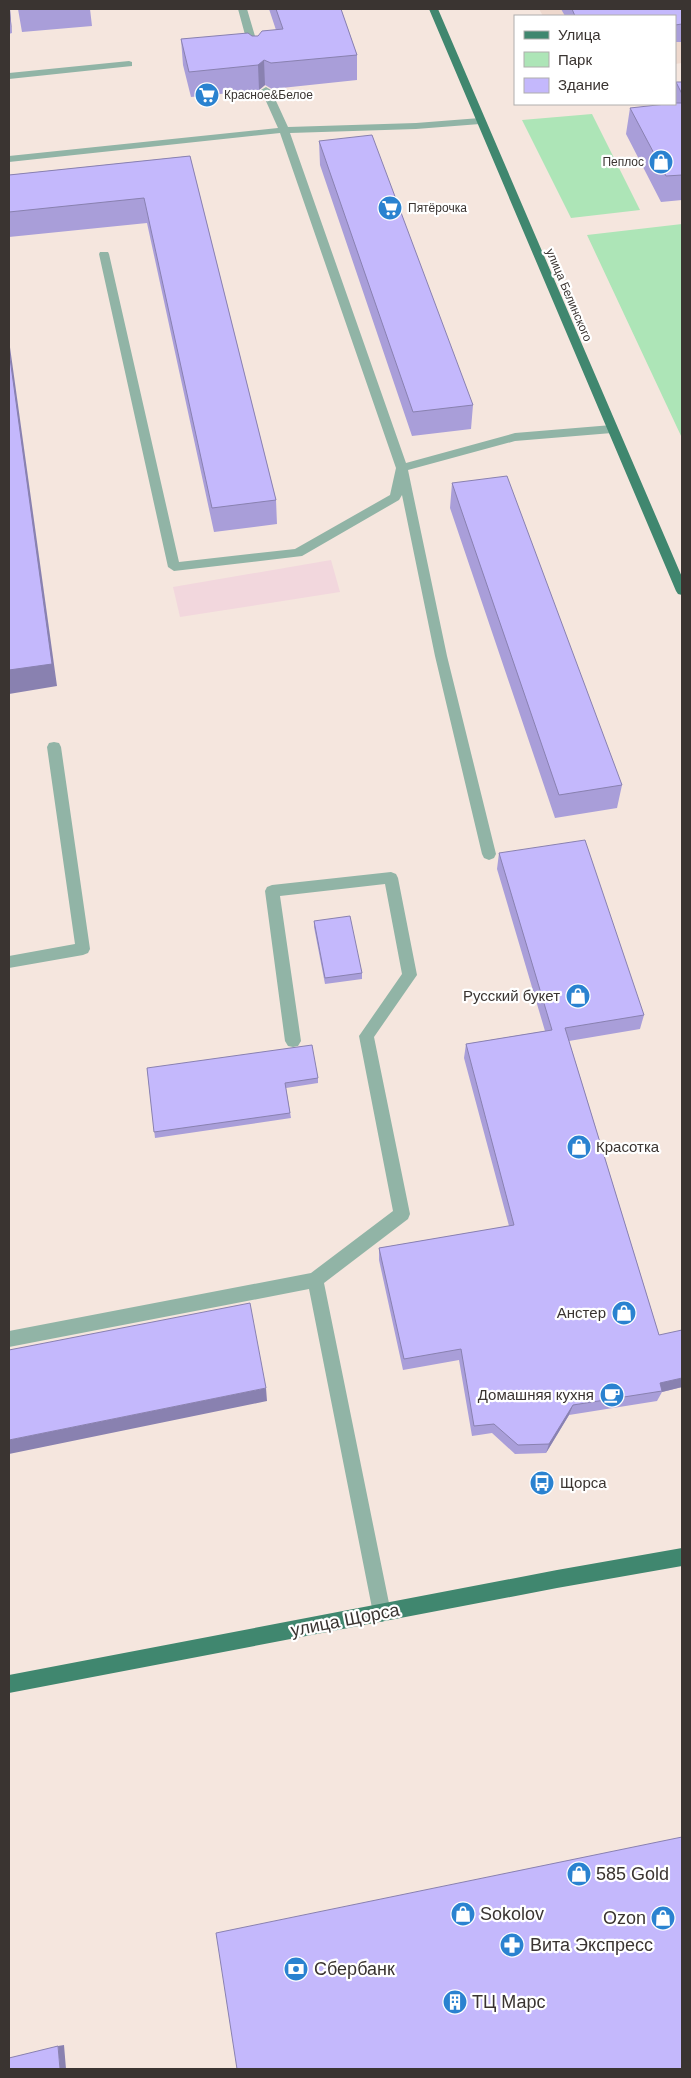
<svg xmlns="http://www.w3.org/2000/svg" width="691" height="2078" font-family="Arial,sans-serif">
<rect width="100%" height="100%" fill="#f5e6de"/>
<path fill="#f2d7dd" d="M 331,560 L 340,592 L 180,617 L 173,587 Z"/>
<path fill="#eed8cd" d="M 539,9 L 682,9 L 682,63 L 675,64 L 675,16 L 543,16 Z"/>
<path fill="#ade5b7" d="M 592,114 L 640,210 L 571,218 L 522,120 Z
M 682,224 L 682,438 L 587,235 Z"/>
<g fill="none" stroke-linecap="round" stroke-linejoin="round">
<path fill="#91b4a6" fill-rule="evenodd" d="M 238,9 L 247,9 L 260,53 L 258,55 L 252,55 L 250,53 Z
M 129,61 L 132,62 L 132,66 L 9,79 L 9,73 Z
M 266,87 L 271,90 L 288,127 L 416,123 L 480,118 L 485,121 L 480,124 L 416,129 L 290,133 L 406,463 L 515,433 L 612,425 L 618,429 L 612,433 L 515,441 L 408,470 L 447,656 L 496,854 L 494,858 L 489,860 L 484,858 L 482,854 L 435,656 L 402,495 L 399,500 L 302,556 L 174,571 L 168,567 L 99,254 L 100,252 L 108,252 L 109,254 L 179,562 L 295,549 L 390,495 L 396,468 L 280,133 L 9,162 L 9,156 L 278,128 L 261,90 Z
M 54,742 L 59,743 L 61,747 L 90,949 L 88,953 L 83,955 L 9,968 L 9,956 L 75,944 L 47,747 L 49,743 Z
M 391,872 L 396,874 L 398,878 L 417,975 L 374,1037 L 410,1214 L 408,1219 L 324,1283 L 391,1613 L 388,1619 L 382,1622 L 376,1619 L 373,1613 L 309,1289 L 9,1347 L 9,1331 L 311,1273 L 393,1211 L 359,1036 L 402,974 L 385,884 L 280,896 L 301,1041 L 298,1046 L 293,1047 L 288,1046 L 285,1041 L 265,891 L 267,887 L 272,885 Z"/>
<path fill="#40876f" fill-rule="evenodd" d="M 429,9 L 438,9 L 682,577 L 682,595 L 678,594 L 676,591 Z
M 682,1548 L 682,1566 L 557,1588 L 9,1693 L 9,1675 L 557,1570 Z"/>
</g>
<path fill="#a99ed9" d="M 9,9 L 10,9 L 12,33 L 9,34 Z
M 18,9 L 90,9 L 92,26 L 22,32 Z
M 269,9 L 341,9 L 357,55 L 357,80 L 272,89 L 265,85 L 259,90 L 191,97 L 183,65 L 181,39 L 258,36 L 276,30 Z
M 561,9 L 682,9 L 682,42 L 675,42 L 675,16 L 565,16 Z
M 676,82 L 682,82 L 682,200 L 661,202 L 626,134 L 630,108 L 675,104 L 675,89 Z
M 319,141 L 473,405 L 471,429 L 412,436 L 320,165 Z
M 190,156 L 276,500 L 277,524 L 214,532 L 147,223 L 9,237 L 9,175 Z
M 452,483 L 622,785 L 617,808 L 555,818 L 450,508 Z
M 499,853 L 644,1015 L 640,1029 L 569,1041 L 659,1335 L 682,1387 L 662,1392 L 657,1401 L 569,1415 L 546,1453 L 515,1454 L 492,1433 L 472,1436 L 459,1360 L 403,1370 L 379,1260 L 379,1248 L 509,1226 L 464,1058 L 466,1044 L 545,1031 L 497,869 Z
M 314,921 L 362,973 L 362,979 L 325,984 L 314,927 Z
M 147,1068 L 318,1078 L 318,1083 L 286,1088 L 291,1118 L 155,1138 Z"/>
<path fill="#8981b0" d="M 9,9 L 10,9 L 12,33 L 9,12 Z
M 264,60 L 265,85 L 259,90 L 258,65 Z
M 9,340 L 57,686 L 9,694 Z
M 682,1378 L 682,1387 L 662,1392 L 660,1383 Z
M 266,1388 L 267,1401 L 9,1454 L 9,1440 Z
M 573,1405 L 569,1415 L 546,1453 L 549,1444 Z
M 64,2045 L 66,2069 L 60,2069 L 58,2046 Z"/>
<path fill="#c4b8fc" stroke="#8981b0" d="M 276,9 L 341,9 L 357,55 L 271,63 L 264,60 L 258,65 L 189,72 L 181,39 L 248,33 L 252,36 L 258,36 L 262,31 L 283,29 Z
M 572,9 L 682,9 L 682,24 L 675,25 L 675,16 L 575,16 Z
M 676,82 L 682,82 L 682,94 Z
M 675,103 L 682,103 L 682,175 L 666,176 L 630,108 Z
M 372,135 L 473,405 L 413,412 L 319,141 Z
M 190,156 L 276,500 L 212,508 L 144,198 L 9,212 L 9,175 Z
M 9,351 L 52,664 L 9,670 Z
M 507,476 L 622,785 L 559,795 L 452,483 Z
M 585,840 L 644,1015 L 565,1028 L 659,1335 L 682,1330 L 682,1378 L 660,1383 L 662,1391 L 573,1405 L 549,1444 L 518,1445 L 494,1424 L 474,1426 L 461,1349 L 404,1359 L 379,1248 L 514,1225 L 466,1044 L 552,1030 L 499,853 Z
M 350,916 L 362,973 L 325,978 L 314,921 Z
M 312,1045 L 318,1078 L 285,1083 L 290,1113 L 154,1132 L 147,1068 Z
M 250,1303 L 266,1388 L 9,1440 L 9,1350 Z
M 682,1837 L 682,2069 L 237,2069 L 216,1933 Z
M 58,2046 L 60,2069 L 9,2069 L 9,2058 Z"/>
<defs>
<symbol id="supermarket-disc" viewBox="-11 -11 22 22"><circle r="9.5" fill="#2a82d0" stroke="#fff"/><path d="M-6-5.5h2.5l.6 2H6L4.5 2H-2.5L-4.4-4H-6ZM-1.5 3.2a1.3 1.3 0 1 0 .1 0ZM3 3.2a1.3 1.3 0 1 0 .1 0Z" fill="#fff"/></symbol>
<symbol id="shop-disc" viewBox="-11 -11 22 22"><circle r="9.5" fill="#2a82d0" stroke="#fff"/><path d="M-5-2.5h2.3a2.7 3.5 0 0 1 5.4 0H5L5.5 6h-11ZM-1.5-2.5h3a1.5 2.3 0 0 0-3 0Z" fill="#fff"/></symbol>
<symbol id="cafe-disc" viewBox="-11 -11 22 22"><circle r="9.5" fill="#2a82d0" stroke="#fff"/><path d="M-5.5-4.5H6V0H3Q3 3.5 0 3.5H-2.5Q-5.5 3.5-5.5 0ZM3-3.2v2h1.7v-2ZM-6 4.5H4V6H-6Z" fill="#fff"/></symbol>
<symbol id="bus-disc" viewBox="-11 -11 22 22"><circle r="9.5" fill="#2a82d0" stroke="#fff"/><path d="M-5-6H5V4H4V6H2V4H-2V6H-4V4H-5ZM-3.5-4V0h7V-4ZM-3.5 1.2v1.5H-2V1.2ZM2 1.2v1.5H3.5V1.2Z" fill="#fff"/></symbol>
<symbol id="pharmacy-disc" viewBox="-11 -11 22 22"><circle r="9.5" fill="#2a82d0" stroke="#fff"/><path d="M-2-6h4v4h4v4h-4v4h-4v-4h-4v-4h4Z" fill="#fff"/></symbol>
<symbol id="bank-disc" viewBox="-11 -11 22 22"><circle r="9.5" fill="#2a82d0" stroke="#fff"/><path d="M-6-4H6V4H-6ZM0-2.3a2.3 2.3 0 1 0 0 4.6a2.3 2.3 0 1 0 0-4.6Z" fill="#fff"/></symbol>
<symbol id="building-disc" viewBox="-11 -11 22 22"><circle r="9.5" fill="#2a82d0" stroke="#fff"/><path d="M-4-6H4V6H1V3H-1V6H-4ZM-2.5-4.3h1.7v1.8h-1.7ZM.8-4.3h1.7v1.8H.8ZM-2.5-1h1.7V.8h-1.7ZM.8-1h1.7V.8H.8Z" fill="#fff"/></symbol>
</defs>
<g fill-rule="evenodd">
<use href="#supermarket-disc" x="193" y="81" width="28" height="28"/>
<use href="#shop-disc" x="647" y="148" width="28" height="28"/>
<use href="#supermarket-disc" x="376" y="194" width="28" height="28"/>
<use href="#shop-disc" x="564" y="982" width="28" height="28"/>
<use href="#shop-disc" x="565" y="1133" width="28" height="28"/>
<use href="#shop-disc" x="610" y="1299" width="28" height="28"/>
<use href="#cafe-disc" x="598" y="1381" width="28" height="28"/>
<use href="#bus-disc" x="528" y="1469" width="28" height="28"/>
<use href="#shop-disc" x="565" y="1860" width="28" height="28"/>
<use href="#shop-disc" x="449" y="1900" width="28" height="28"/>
<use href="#shop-disc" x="649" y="1904" width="28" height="28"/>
<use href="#pharmacy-disc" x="498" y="1931" width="28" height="28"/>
<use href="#bank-disc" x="282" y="1955" width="28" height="28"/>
<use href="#building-disc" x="441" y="1988" width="28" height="28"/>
</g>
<g text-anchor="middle" stroke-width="4.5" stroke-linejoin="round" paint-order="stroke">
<g font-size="12" fill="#3a3431" stroke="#fff" text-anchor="start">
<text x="224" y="99">Красное&amp;Белое</text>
<text x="644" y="166" text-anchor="end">Пеплос</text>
<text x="408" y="212">Пятёрочка</text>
</g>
<g font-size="12" fill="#3a3431" stroke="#fff">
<text transform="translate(569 295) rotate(67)" y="4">улица Белинского</text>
</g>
<g font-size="15" fill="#3a3431" stroke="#fff" text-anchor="end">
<text x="560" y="1001">Русский букет</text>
<text x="596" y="1152" text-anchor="start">Красотка</text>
<text x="606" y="1318">Анстер</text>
<text x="594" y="1400">Домашняя кухня</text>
<text x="560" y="1488" text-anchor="start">Щорса</text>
</g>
<g font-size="18" fill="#3a3431" stroke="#fff">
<text transform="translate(345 1620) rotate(-11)" y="6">улица Щорса</text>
</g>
<g font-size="18" fill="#3a3431" stroke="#fff" text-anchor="start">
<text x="596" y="1880">585 Gold</text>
<text x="480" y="1920">Sokolov</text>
<text x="646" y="1924" text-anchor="end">Ozon</text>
<text x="530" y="1951">Вита Экспресс</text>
<text x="314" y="1975">Сбербанк</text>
<text x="472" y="2008">ТЦ Марс</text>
</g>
</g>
<rect width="691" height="2078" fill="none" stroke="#3a3431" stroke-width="20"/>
<rect x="514" y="15" width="162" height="90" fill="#ffffff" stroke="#b0aead"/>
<rect x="524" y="31" width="25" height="8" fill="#40876f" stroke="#b0aead"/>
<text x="558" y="40" font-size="15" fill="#3a3431">Улица</text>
<rect x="524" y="52" width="25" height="15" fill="#ade5b7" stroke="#b0aead"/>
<text x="558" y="65" font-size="15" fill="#3a3431">Парк</text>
<rect x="524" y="78" width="25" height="15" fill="#c4b8fc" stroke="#b0aead"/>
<text x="558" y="90" font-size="15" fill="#3a3431">Здание</text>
</svg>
